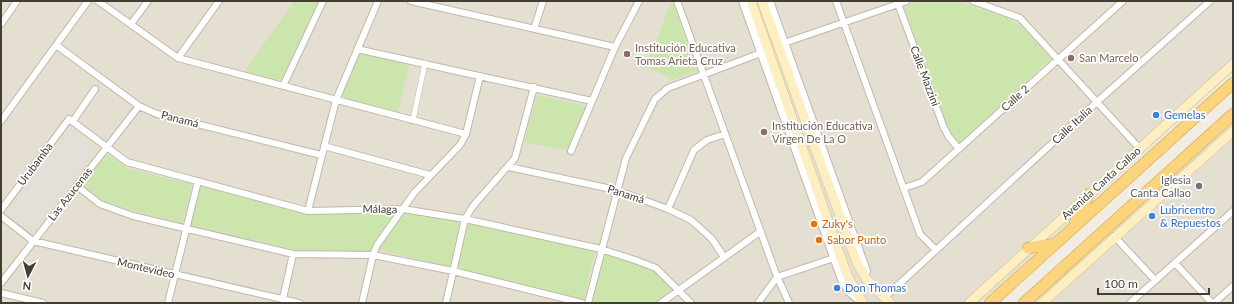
<svg xmlns="http://www.w3.org/2000/svg" width="1234" height="304" font-family="Lato,sans-serif">
<rect width="100%" height="100%" fill="#f1ede4"/>
<path fill="#e5dfd2" d="M 1,1 L 1233,1 L 1233,72 L 980,303 L 1,303 Z
M 1233,122 L 1233,303 L 1030,303 L 1228,127 Z"/>
<path fill="#e3dfd9" d="M 70,132 L 93,150 L 31,230 L 8,212 Z"/>
<path fill="#cbe5ad" d="M 294,1 L 319,1 L 281,80 L 244,72 Z
M 671,1 L 672,1 L 698,71 L 672,80 L 663,74 L 644,67 L 659,34 Z
M 922,1 L 955,1 L 1006,17 L 1024,28 L 1051,59 L 959,144 L 950,133 L 904,7 Z
M 359,53 L 409,64 L 398,112 L 341,97 Z
M 537,95 L 588,106 L 569,151 L 524,142 Z
M 107,154 L 129,169 L 192,184 L 183,223 L 136,212 L 104,201 L 82,185 Z
M 199,186 L 302,213 L 397,211 L 374,243 L 370,252 L 300,251 L 190,225 Z
M 403,213 L 460,220 L 450,267 L 379,250 Z
M 468,221 L 595,251 L 584,300 L 457,269 Z
M 603,253 L 625,259 L 654,271 L 673,289 L 657,303 L 592,302 Z"/>
<g fill="none" stroke-linecap="round" stroke-linejoin="round">
<defs>
<path id="pedestrian" d="M 413,120 L 425,63"/>
<path id="minor" d="M 98,1 L 178,58 L 466,134
M 411,1 L 615,47
M 677,1 L 776,274 L 789,303
M 836,1 L 920,234 L 936,250
M 897,1 L 944,128 L 949,137 L 959,149
M 973,1 L 1020,18 L 1140,149
M 1,24 L 17,1
M 131,24 L 148,1
M 534,29 L 543,1
M 784,43 L 907,1
M 56,45 L 139,106 L 157,114 L 321,155
M 357,49 L 592,101
M 178,58 L 219,1
M 283,86 L 323,1
M 1,121 L 88,1
M 73,121 L 95,89
M 324,146 L 430,175
M 571,151 L 615,47 L 639,1
M 509,167 L 616,190 L 668,209 L 691,220 L 712,239 L 724,257
M 77,186 L 100,204 L 133,216 L 293,254 L 373,255 L 453,271 L 582,303
M 904,188 L 922,182 L 1123,1
M 668,209 L 694,150 L 707,140 L 725,134
M 1,210 L 69,119 L 127,162 L 308,211 L 403,209 L 465,219 L 601,249 L 635,260 L 656,268 L 691,303
M 308,211 L 336,100 L 378,1
M 1,216 L 33,241 L 299,303
M 1114,236 L 1155,280
M 1175,263 L 1212,303
M 1,283 L 139,106
M 1,293 L 43,303
M 884,298 L 1098,101 L 1210,1
M 168,303 L 198,181
M 282,303 L 293,254
M 362,303 L 373,255 L 377,245 L 414,193 L 460,145 L 466,134 L 480,76
M 446,303 L 465,219 L 473,206 L 515,158 L 534,87
M 588,303 L 626,158 L 655,99 L 668,88 L 761,53
M 661,303 L 761,231
M 758,303 L 777,277 L 834,258
M 1130,303 L 1233,211
M 1214,303 L 1233,286"/>
<path id="tertiary" d="M 743,1 L 843,282 L 851,293 L 861,301
M 769,1 L 866,271"/>
<path id="secondary" d="M 751,1 L 847,275 L 863,303
M 762,1 L 857,263 L 867,280 L 890,303
M 969,303 L 1233,64
M 1042,303 L 1233,131"/>
<path id="trunk" d="M 1075,223 L 1089,194
M 1028,248 L 1055,244
M 990,303 L 1233,83
M 1024,303 L 1233,114"/>
</defs>
<use href="#pedestrian" stroke="#bfb8aa" stroke-width="6"/>
<use href="#minor" stroke="#bfb8aa" stroke-width="8"/>
<use href="#tertiary" stroke="#bfb8aa" stroke-width="10"/>
<use href="#secondary" stroke="#d0c195" stroke-width="10"/>
<use href="#trunk" stroke="#d79f38" stroke-width="12"/>
<use href="#pedestrian" stroke="#fff" stroke-width="5"/>
<use href="#minor" stroke="#fff" stroke-width="6"/>
<use href="#tertiary" stroke="#fff" stroke-width="8"/>
<use href="#secondary" stroke="#fdefc2" stroke-width="9"/>
<use href="#trunk" stroke="#fad57d" stroke-width="11"/>
</g>
<g fill="#8d6e63" stroke="#fff" stroke-width="1.5">
<circle cx="627" cy="54" r="4"/>
<circle cx="1071" cy="58" r="4"/>
<circle cx="764" cy="132" r="4"/>
</g>
<g fill="#3f7fe0" stroke="#fff" stroke-width="1.5">
<circle cx="1156" cy="115" r="4"/>
<circle cx="1152" cy="216" r="4"/>
<circle cx="837" cy="288" r="4"/>
</g>
<circle fill="#6b7280" stroke="#fff" stroke-width="1.5" cx="1199" cy="186" r="4"/>
<g fill="#e8710a" stroke="#fff" stroke-width="1.5">
<circle cx="814" cy="224" r="4"/>
<circle cx="819" cy="240" r="4"/>
</g>
<g text-anchor="middle" stroke-width="3.5" stroke-linejoin="round" paint-order="stroke">
<g font-size="11" fill="#785e54" stroke="#fff" text-anchor="start">
<text x="635" y="52">Institución Educativa<tspan x="635" dy="13">Tomas Arieta Cruz</tspan></text>
<text x="1079" y="62">San Marcelo</text>
<text x="772" y="130">Institución Educativa<tspan x="772" dy="13">Virgen De La O</tspan></text>
</g>
<g font-size="11" fill="#433d34" stroke="#fff">
<text transform="translate(925 76) rotate(69)" y="4">Calle Mazzini</text>
<text transform="translate(1015 98) rotate(-42)" y="4">Calle 2</text>
<text transform="translate(180 119) rotate(14)" y="4">Panamá</text>
<text transform="translate(1072 125) rotate(-43)" y="4">Calle Italia</text>
<text transform="translate(35 164) rotate(-53)" y="4">Urubamba</text>
<text transform="translate(1101 183) rotate(-42)" y="4">Avenida Canta Callao</text>
<text transform="translate(70 194) rotate(-52)" y="4">Las Azucenas</text>
<text transform="translate(626 194) rotate(18)" y="4">Panamá</text>
<text transform="translate(380 209) rotate(1)" y="4">Málaga</text>
<text transform="translate(146 268) rotate(13)" y="4">Montevideo</text>
</g>
<g font-size="11" fill="#366cbe" stroke="#fff" text-anchor="start">
<text x="1164" y="119">Gemelas</text>
<text x="1160" y="214">Lubricentro<tspan x="1160" dy="13">&amp; Repuestos</tspan></text>
<text x="845" y="292">Don Thomas</text>
</g>
<g font-size="11" fill="#5b616d" stroke="#fff" text-anchor="end">
<text x="1191" y="184">Iglesia<tspan x="1191" dy="13">Canta Callao</tspan></text>
</g>
<g font-size="11" fill="#c56008" stroke="#fff" text-anchor="start">
<text x="822" y="228">Zuky's</text>
<text x="827" y="244">Sabor Punto</text>
</g>
</g>
<rect width="1234" height="304" fill="none" stroke="#433d34" stroke-width="4"/>
<g transform="translate(28 276) rotate(186)" stroke="#ffffff" stroke-width="3" paint-order="stroke">
<path d="M0-3L7 15L0 10L-7 15Z" fill="#433d34"/>
<text y="-6" font-size="11" font-weight="bold" text-anchor="middle" fill="#433d34">N</text>
</g>
<path d="M1098 288v6h111v-6" fill="none" stroke="#433d34" stroke-width="2"/>
<text x="1104" y="288" font-size="12" fill="#433d34" stroke="#ffffff" stroke-width="3" paint-order="stroke">100 m</text>
</svg>
